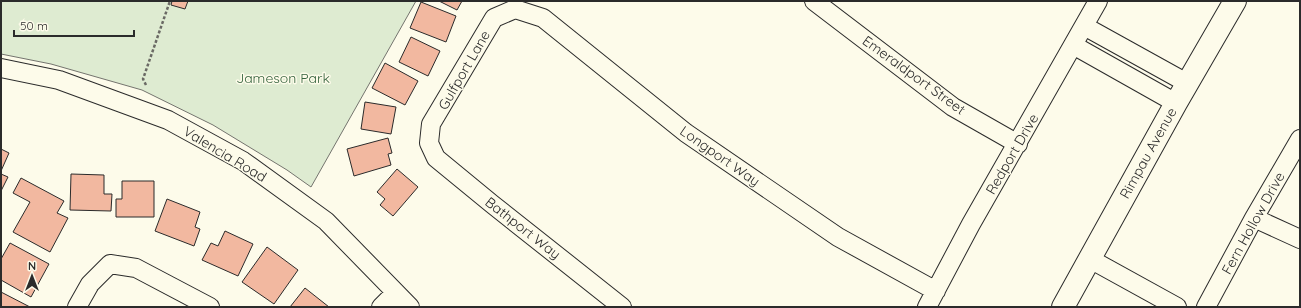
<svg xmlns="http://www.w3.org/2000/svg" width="1301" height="308" font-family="Quicksand,sans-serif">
<rect width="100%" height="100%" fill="#fdfbea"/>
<path fill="#deebd1" stroke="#74746e" d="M 1,1 L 416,1 L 311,187 L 287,170 L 213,125 L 142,90 L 51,64 L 1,54 Z"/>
<path fill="#f2b8a0" stroke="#2b2b2b" d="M 172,1 L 188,1 L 185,9 L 171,5 Z
M 439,1 L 462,1 L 457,10 Z
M 421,2 L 456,16 L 446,42 L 410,28 Z
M 411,37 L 440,51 L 428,76 L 399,62 Z
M 385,63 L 418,81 L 405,105 L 372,88 Z
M 365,102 L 396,107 L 391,134 L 361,129 Z
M 388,138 L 392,153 L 388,154 L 391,165 L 354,176 L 347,149 Z
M 1,149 L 9,153 L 1,171 Z
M 397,169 L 418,187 L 393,216 L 380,205 L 385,199 L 377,192 Z
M 1,174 L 8,177 L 1,191 Z
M 71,174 L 104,175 L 104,194 L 112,194 L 111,211 L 70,210 Z
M 21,178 L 64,201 L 57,213 L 68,218 L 50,252 L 13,232 L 30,202 L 13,193 Z
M 122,181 L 154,181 L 154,217 L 116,217 L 116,199 L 122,199 Z
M 167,199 L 200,212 L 195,227 L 200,229 L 194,246 L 155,231 Z
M 225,231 L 253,244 L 238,276 L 202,260 L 211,243 L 218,246 Z
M 10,243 L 49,264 L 31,297 L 1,280 L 1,259 Z
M 267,247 L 298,270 L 274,304 L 242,282 Z
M 305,288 L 329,307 L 290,307 Z
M 1,292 L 30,307 L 1,307 Z"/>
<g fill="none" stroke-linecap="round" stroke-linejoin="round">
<defs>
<path id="minor" d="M 814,1 L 953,107 L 1018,144
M 1084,26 L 1187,83
M 1073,45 L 1176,103
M 1,68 L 59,80 L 168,120 L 243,161 L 326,221 L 410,307
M 1254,218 L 1300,239
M 1090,259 L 1177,307
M 77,307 L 90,284 L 110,264 L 136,268 L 210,307
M 381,307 L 395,293
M 622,307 L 492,204 L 436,158 L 429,143 L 431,124 L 494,18 L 515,9 L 543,18 L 686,133 L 838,237 L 936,291
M 927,307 L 971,224 L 1098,1
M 1206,307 L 1254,218 L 1300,139"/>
<path id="major" d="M 1063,307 L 1176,103 L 1235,1"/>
</defs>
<use href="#minor" stroke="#2b2b2b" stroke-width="20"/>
<use href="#major" stroke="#2b2b2b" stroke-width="24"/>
<path stroke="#6a6964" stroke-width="2.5" stroke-dasharray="3 2" stroke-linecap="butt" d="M 146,85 L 143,79 L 170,1"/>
<use href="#minor" stroke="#fdfbea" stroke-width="18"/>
<use href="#major" stroke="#fdfbea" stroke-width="22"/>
</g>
<g text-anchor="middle" stroke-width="3" stroke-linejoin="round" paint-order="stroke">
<g font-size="14" fill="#2b2b2b" stroke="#fdfbea">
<text transform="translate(464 70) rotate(-60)" y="5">Gulfport Lane</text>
<text transform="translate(914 75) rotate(36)" y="5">Emeraldport Street</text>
<text transform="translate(1148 153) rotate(-61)" y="5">Rimpau Avenue</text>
<text transform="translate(225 154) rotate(31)" y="5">Valencia Road</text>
<text transform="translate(1012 154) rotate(-60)" y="5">Redport Drive</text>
<text transform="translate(720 156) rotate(35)" y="5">Longport Way</text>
<text transform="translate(1253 223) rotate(-61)" y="5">Fern Hollow Drive</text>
<text transform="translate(523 228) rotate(38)" y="5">Bathport Way</text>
</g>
<g font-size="14" fill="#34623c" stroke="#fdfbea">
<text x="283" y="83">Jameson Park</text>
</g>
</g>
<rect width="1301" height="308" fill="none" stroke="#2b2b2b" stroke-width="4"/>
<g transform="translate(32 276)" stroke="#fdfbea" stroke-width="3" paint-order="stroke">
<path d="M0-3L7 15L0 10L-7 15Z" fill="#2b2b2b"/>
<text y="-6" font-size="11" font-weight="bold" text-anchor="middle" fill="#2b2b2b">N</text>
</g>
<path d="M14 30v6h120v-6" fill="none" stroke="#2b2b2b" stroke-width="2"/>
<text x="20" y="30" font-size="12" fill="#2b2b2b" stroke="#fdfbea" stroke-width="3" paint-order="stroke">50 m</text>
</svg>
